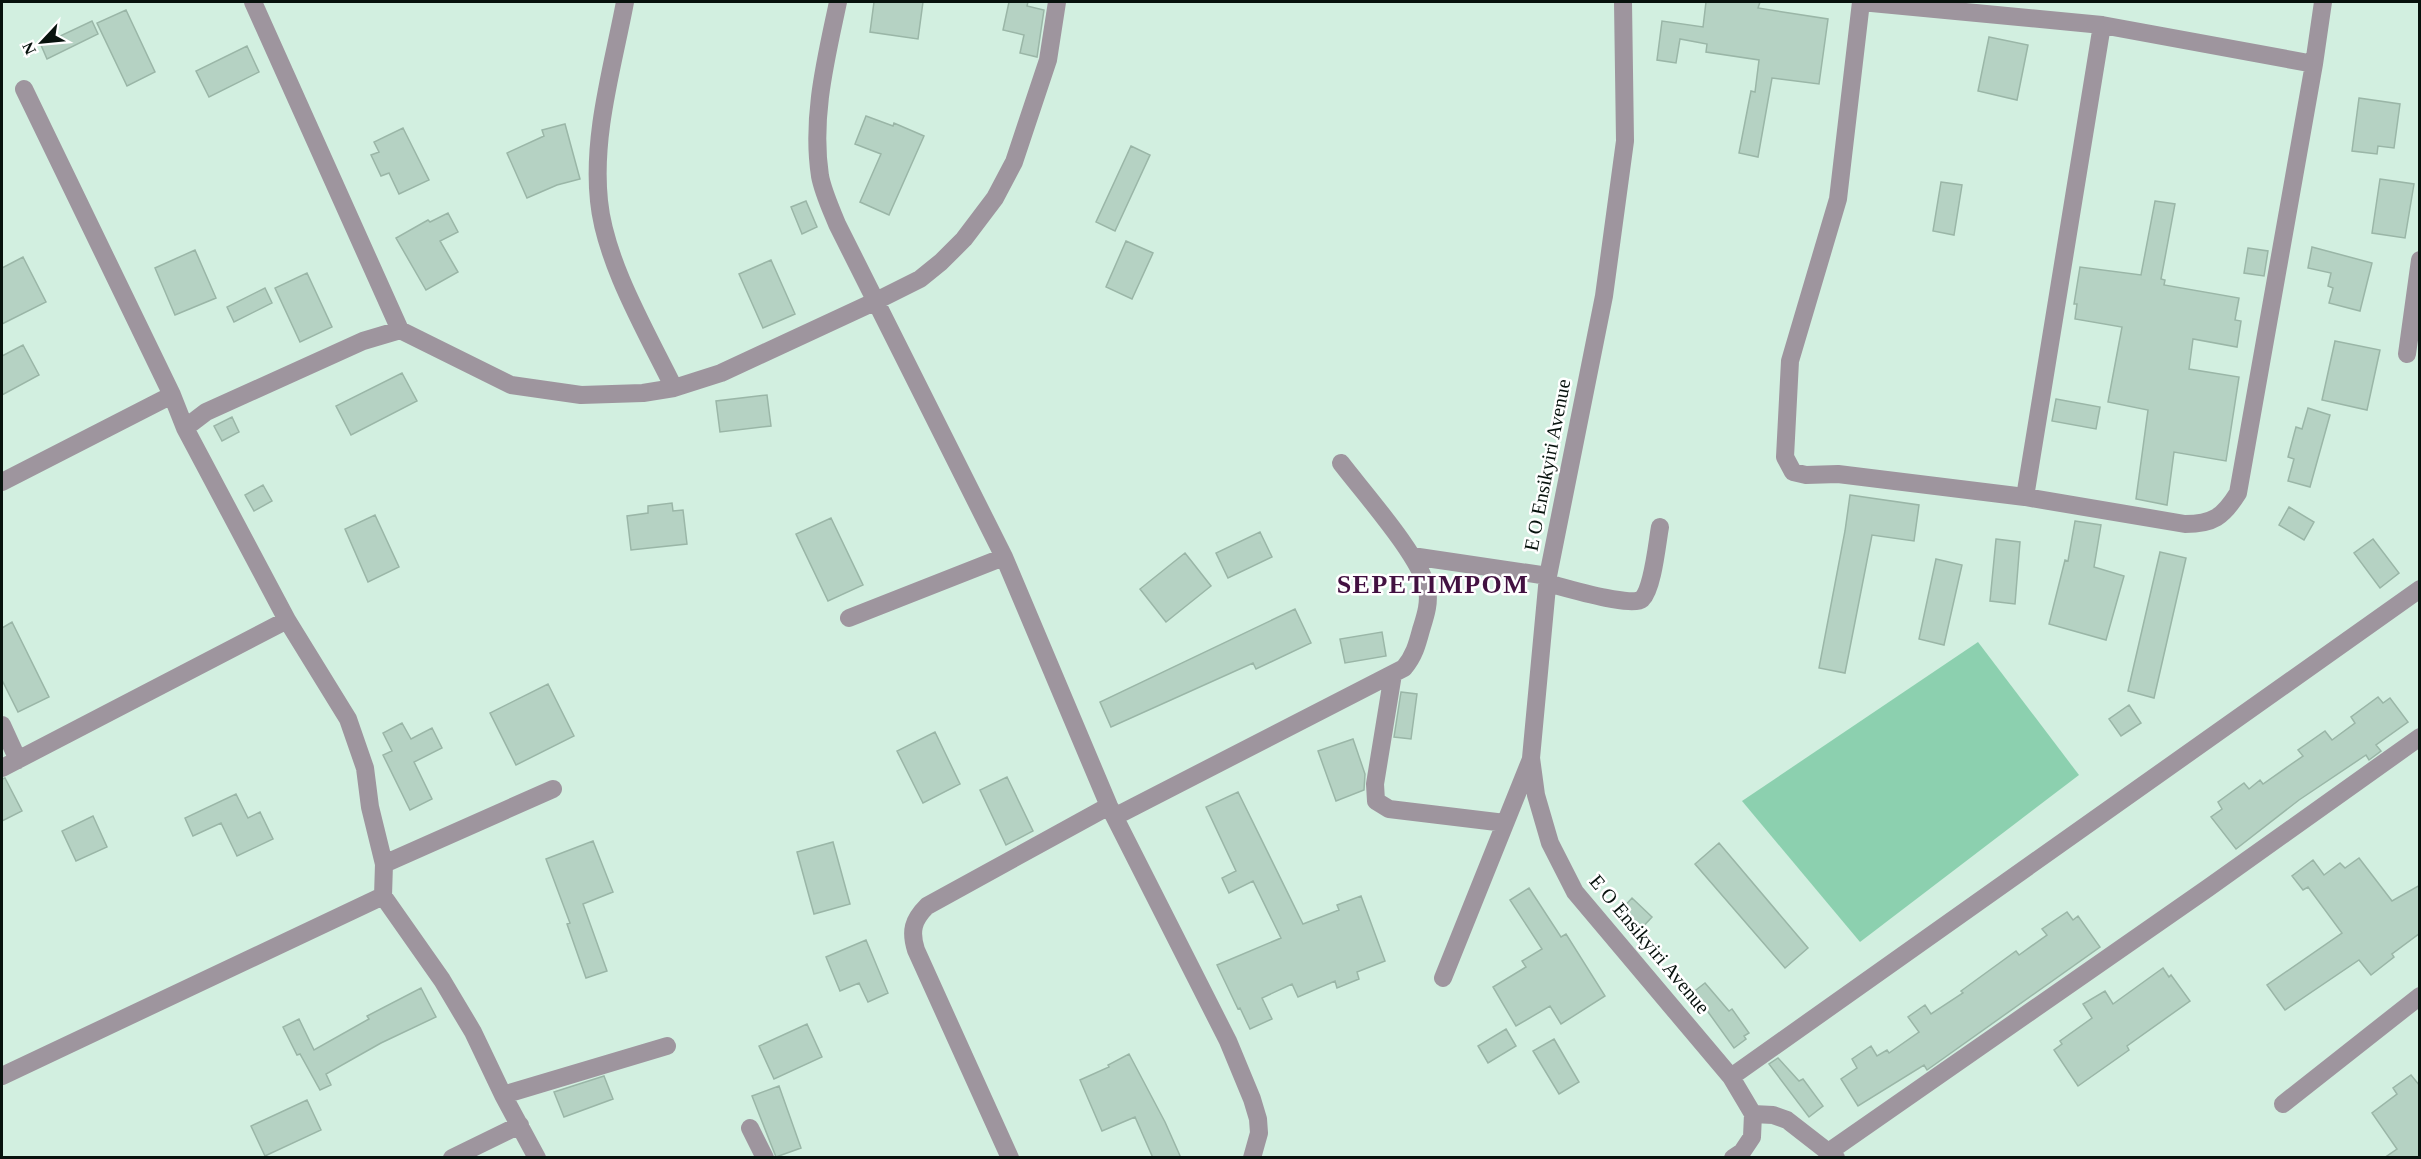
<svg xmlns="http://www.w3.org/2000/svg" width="2421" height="1159" font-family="Georgia,serif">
<rect width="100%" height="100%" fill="#d2efe0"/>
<path fill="#8cd0af" d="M 1978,642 L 2079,775 L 1860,942 L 1742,801 Z"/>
<path fill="#b5d2c3" stroke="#9ab6a7" stroke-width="1.5" d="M 874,2 L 923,2 L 918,39 L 870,32 Z
M 1009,2 L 1028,2 L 1027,6 L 1044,10 L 1037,57 L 1020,53 L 1024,35 L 1003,30 Z
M 1706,2 L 1760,2 L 1758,8 L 1828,19 L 1819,84 L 1772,78 L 1758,157 L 1739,153 L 1751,91 L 1755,92 L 1759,60 L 1706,52 L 1707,44 L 1680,39 L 1676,63 L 1657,60 L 1662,21 L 1703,27 Z
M 126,10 L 155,72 L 127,86 L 97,23 Z
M 92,21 L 98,34 L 47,59 L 41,45 Z
M 1989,37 L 2028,45 L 2017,100 L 1978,91 Z
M 247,46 L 259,72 L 209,97 L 196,71 Z
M 2359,98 L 2400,104 L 2394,148 L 2378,146 L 2377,154 L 2352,151 Z
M 866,116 L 893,126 L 894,123 L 924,136 L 889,215 L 860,202 L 881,154 L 855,144 Z
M 565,124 L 580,179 L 557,185 L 527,198 L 507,153 L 544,136 L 542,130 Z
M 403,128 L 429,180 L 399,194 L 389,173 L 381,176 L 371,155 L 379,152 L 374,142 Z
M 1131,146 L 1150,155 L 1115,231 L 1096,222 Z
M 2380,179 L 2414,184 L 2405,238 L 2372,233 Z
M 1941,182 L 1962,185 L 1954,235 L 1933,231 Z
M 806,201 L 817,227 L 802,234 L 791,207 Z
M 2155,201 L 2175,204 L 2161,279 L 2165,280 L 2164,285 L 2239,298 L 2235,320 L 2241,321 L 2237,347 L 2193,339 L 2189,369 L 2239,377 L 2226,461 L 2174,452 L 2167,505 L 2136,499 L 2148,410 L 2108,402 L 2122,327 L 2075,319 L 2077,304 L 2074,304 L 2080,267 L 2141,275 Z
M 448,213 L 458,232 L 440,241 L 458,272 L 426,290 L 396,238 L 428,220 L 430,222 Z
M 1126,241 L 1153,253 L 1132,299 L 1106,287 Z
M 2312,247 L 2372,263 L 2360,311 L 2329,303 L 2333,288 L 2328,286 L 2331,273 L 2308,268 Z
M 2248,248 L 2268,251 L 2264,276 L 2244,273 Z
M 195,250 L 216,298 L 175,315 L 155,268 Z
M 23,257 L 46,302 L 2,324 L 2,268 Z
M 771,260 L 795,314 L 763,328 L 739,274 Z
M 307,273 L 332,327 L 300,342 L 275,288 Z
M 265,288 L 272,303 L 234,322 L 227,307 Z
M 2335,341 L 2380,350 L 2367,410 L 2322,400 Z
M 23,345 L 39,375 L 2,395 L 2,356 Z
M 402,373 L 417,401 L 351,435 L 336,406 Z
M 767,395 L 771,426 L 720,432 L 716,401 Z
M 2056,399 L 2100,407 L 2096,429 L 2052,421 Z
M 2308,408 L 2330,415 L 2310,487 L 2288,481 L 2294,459 L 2288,457 L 2296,427 L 2302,429 Z
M 232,417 L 239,432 L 222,441 L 214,426 Z
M 263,485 L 272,501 L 254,511 L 245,495 Z
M 1850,495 L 1919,505 L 1914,541 L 1872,535 L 1845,673 L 1819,668 L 1845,531 Z
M 672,503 L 673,511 L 683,510 L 687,544 L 631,550 L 627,516 L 648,513 L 648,506 Z
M 2289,507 L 2314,522 L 2304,540 L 2279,525 Z
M 375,515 L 399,567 L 368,582 L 345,529 Z
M 831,518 L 863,585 L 828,601 L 796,534 Z
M 2075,521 L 2101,525 L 2094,567 L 2124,576 L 2106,640 L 2049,624 L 2065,560 L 2068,561 Z
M 1260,532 L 1272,557 L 1228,578 L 1216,553 Z
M 1996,539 L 2020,542 L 2015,604 L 1990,601 Z
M 2373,539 L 2399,573 L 2380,588 L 2354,553 Z
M 2160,552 L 2186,558 L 2154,698 L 2128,691 Z
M 1185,553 L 1211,586 L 1166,622 L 1140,589 Z
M 1936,559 L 1962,565 L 1944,645 L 1919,639 Z
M 1295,609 L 1311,643 L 1256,669 L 1253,663 L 1111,727 L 1100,702 Z
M 12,622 L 49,697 L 18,712 L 2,680 L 2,628 Z
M 1382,632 L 1386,656 L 1345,663 L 1340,639 Z
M 548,684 L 574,736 L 516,765 L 490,713 Z
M 1401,692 L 1417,694 L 1411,739 L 1394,737 Z
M 2378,697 L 2383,703 L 2390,698 L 2408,722 L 2376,745 L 2381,751 L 2369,760 L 2366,755 L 2299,800 L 2236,849 L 2211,817 L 2222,809 L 2218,802 L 2244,783 L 2249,789 L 2260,780 L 2263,784 L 2303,756 L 2298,750 L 2325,731 L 2332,740 L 2355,723 L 2351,717 Z
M 2129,705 L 2141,723 L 2121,736 L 2109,719 Z
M 402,723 L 411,739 L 432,728 L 442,748 L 414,762 L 432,799 L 410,810 L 383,755 L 392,751 L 383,733 Z
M 935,732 L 960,784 L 923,803 L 897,751 Z
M 1353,739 L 1365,774 L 1364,790 L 1336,801 L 1318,751 Z
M 1007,777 L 1033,831 L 1006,845 L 980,790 Z
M 5,778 L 22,811 L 2,821 L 2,779 Z
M 1238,792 L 1303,924 L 1339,910 L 1337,905 L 1361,896 L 1385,961 L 1357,972 L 1359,979 L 1337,988 L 1335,981 L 1298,997 L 1292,984 L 1262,998 L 1272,1019 L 1250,1029 L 1240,1008 L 1238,1009 L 1217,965 L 1281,938 L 1253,881 L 1229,893 L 1222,878 L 1236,871 L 1206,807 Z
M 236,794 L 248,818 L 260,812 L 273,839 L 237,856 L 221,823 L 193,836 L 185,818 Z
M 93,816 L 107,847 L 76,861 L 62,831 Z
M 593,841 L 613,892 L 583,904 L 607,971 L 586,978 L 567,924 L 570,923 L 546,859 Z
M 833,842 L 850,904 L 814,914 L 797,852 Z
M 1719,843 L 1808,948 L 1785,968 L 1695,864 Z
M 2359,858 L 2392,901 L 2420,885 L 2420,933 L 2392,954 L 2394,957 L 2371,975 L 2359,960 L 2285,1010 L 2267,985 L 2342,933 L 2308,887 L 2303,890 L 2292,876 L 2313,860 L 2324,875 L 2340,863 L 2345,868 Z
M 1529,888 L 1561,937 L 1566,934 L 1605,996 L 1561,1024 L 1550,1006 L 1516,1026 L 1493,987 L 1526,967 L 1522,961 L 1542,949 L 1510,900 Z
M 1632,898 L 1652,917 L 1640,930 L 1620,911 Z
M 2067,912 L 2073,920 L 2078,916 L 2100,947 L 1927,1070 L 1924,1065 L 1858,1106 L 1841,1079 L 1857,1068 L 1852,1059 L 1871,1046 L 1877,1056 L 1887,1050 L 1889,1053 L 1919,1032 L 1908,1017 L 1925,1005 L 1931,1014 L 1963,993 L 1961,991 L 2016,951 L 2019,955 L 2047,935 L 2042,929 Z
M 866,940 L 888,993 L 868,1002 L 859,983 L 840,991 L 826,957 Z
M 2163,968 L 2169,977 L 2171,975 L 2190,1001 L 2127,1046 L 2129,1050 L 2078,1086 L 2054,1050 L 2062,1044 L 2060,1041 L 2092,1018 L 2083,1004 L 2105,991 L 2113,1004 Z
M 1705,983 L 1729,1011 L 1732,1009 L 1749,1033 L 1744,1036 L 1746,1039 L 1734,1048 L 1706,1009 L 1692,993 Z
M 421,988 L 436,1017 L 381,1043 L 326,1074 L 331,1085 L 320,1090 L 300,1054 L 297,1055 L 283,1027 L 299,1019 L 314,1050 L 369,1019 L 367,1016 Z
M 807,1024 L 822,1057 L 774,1079 L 759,1046 Z
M 1506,1029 L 1516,1046 L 1488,1063 L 1478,1046 Z
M 1554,1039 L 1579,1082 L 1559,1094 L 1533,1051 Z
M 1129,1054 L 1165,1122 L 1181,1158 L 1153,1158 L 1135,1117 L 1102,1131 L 1080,1080 L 1109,1067 L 1108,1065 Z
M 1778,1058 L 1799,1081 L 1803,1079 L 1823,1106 L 1809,1117 L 1769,1064 Z
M 2411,1075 L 2420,1086 L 2420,1158 L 2384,1158 L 2397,1149 L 2372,1113 L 2397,1094 L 2393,1088 Z
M 604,1076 L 613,1099 L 564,1117 L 554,1092 Z
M 779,1086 L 801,1148 L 776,1157 L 752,1096 Z
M 307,1100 L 321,1130 L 265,1156 L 251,1126 Z"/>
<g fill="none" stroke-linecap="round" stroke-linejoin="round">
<path stroke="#9e959e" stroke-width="18" d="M 253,2 L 400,330
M 625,2 C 613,66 592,135 599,201 C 605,262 647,333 674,388
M 838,2 C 826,59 811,117 820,176 C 823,192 831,209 837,224 L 1004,557 L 1109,806 L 1228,1041 L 1252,1099 L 1258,1119 L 1259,1133 L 1252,1158
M 1623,2 L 1625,141 L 1604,296 L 1548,576 L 1531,758 L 1536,795 L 1550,843 L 1575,892 L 1731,1077 L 1753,1114 L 1752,1137 L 1742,1152 L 1733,1158
M 1861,2 L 1838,199 L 1790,361 L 1785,457 L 1793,472 L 1806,475 L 1838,474 L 2025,497 L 2185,524 C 2213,524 2223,517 2238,493 L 2314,64 L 2323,2
M 1861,2 L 2102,25 L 2314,64
M 24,89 L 172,395 L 185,428 L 287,620 L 348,719 L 365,768 L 370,807 L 384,864 L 383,896 L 442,980 L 473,1032 L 503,1095 L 537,1158
M 2407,354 L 2420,260
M 185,428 L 206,412 L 363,341 L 400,330 L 511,385 L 581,395 L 643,393 L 674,388 L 721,373 L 874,302 L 920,279 L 941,262 L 964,239 L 995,198 L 1014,162 L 1048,60 L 1057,2
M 2,482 L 172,395
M 2025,497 L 2102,25
M 1412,556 L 1548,576
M 1547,583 C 1563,587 1632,608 1642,599 C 1653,588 1657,543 1660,527
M 849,618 L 1004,557
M 1393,674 L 1375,784 L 1376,801 L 1389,809 L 1505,823
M 2,725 L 18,760
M 2,768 L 287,620
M 1116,816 L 1404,668 C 1414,656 1417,645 1421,630 C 1425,617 1430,603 1427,589 C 1421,557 1363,492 1341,463
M 384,864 L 553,789
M 1443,978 L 1531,759
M 2,1076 L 383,896
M 1731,1077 L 2420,589
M 503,1095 L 667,1046
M 2283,1104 L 2420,996
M 1753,1114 L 1773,1115 L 1787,1120 L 1836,1158
M 750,1128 L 765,1158
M 1830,1151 L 2208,888 L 2420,737
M 452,1158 L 520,1125
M 1010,1158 L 916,950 C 910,931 913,920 927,906 L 1109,806"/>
</g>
<g text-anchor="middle" stroke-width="5" stroke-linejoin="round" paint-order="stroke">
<g font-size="20" fill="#07120d" stroke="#fff">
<text transform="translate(1547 465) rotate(-79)" y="7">E O Ensikyiri Avenue</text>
<text transform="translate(1650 944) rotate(50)" y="7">E O Ensikyiri Avenue</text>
</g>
<g font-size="26" font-weight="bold" letter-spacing="1.5" fill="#421141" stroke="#fff">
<text x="1433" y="593">SEPETIMPOM</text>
</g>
</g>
<rect width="2421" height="1159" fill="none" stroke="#07120d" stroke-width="6"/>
<g transform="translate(42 42) rotate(244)" stroke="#ffffff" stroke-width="4.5" paint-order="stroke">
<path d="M0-4.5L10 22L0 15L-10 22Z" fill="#07120d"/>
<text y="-9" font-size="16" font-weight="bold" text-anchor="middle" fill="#07120d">N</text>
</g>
</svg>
